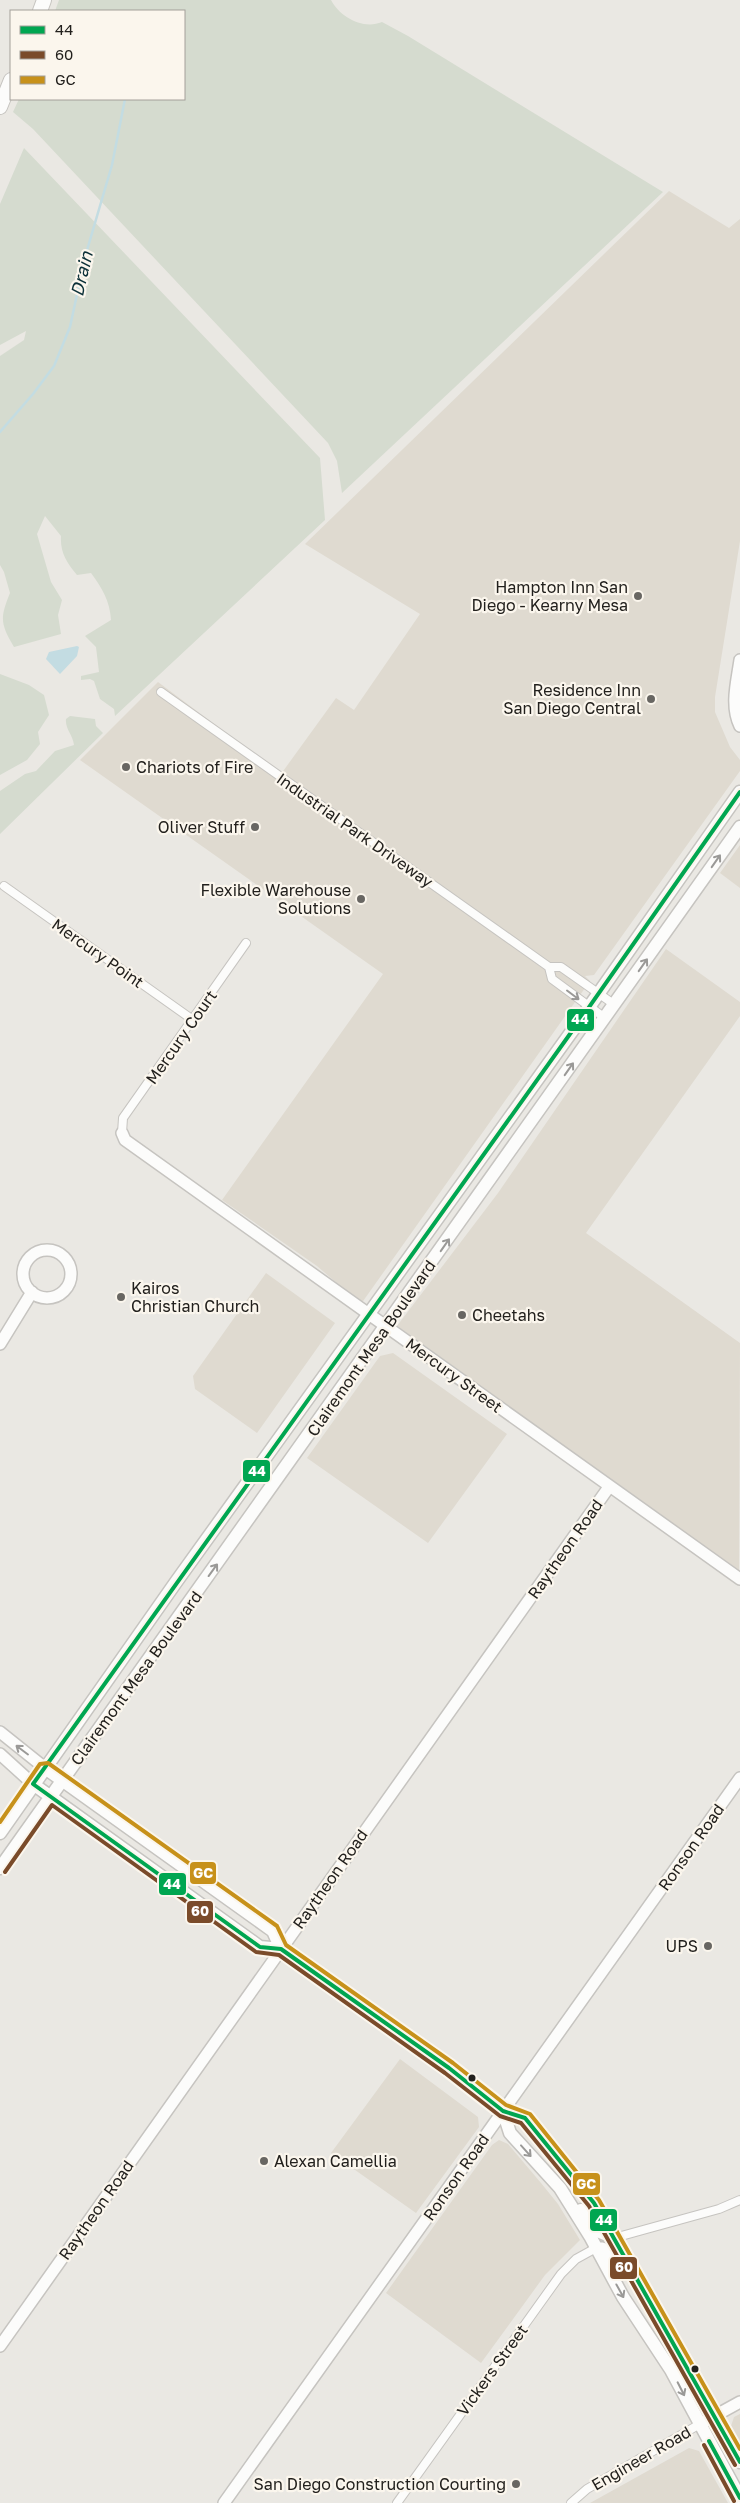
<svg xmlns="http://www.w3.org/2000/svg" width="740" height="2503" font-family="'Golos Text',sans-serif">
<rect width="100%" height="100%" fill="#eae8e3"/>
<path fill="#dfdad0" d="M 669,191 L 729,228 L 740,219 L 740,541 L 715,697 L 715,712 L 730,747 L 740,760 L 740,771 L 594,975 L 585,976 L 590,981 L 361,1304 L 317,1266 L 222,1200 L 383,974 L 80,760 L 158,682 L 281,774 L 336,698 L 354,710 L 420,614 L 305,544 Z
M 740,845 L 740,888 L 720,873 Z
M 666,949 L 740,1002 L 740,1016 L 586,1233 L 740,1343 L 739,1572 L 397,1326 L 498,1193 Z
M 266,1273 L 335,1323 L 257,1433 L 195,1389 L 193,1376 Z
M 393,1353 L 507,1434 L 428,1543 L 307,1458 L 380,1356 Z
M 400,2059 L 478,2117 L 479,2127 L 416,2213 L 331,2153 Z
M 499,2140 L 508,2144 L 541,2183 L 558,2204 L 580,2240 L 545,2275 L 481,2363 L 386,2293 L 492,2145 Z
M 740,2414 L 740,2451 L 729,2432 L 734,2417 Z
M 689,2448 L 699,2451 L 728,2503 L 590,2503 Z"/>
<path fill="#d5dbcf" d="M 59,0 L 331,0 C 340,17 363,30 382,22 L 408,36 L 663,192 L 342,493 L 337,461 L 328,443 L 33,129 L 13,112 L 19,99 L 184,99 L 184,11 L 55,11 Z
M 24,148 L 320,458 L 325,520 L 115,716 L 114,709 L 100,699 L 94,681 L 90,679 L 81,680 L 81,676 L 99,672 L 96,647 L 85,636 L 111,620 C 110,601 102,588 91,573 L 77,575 C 66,562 60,552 61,536 L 45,516 L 37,534 L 51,582 L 62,600 L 58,615 L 61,634 L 14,647 C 0,623 0,618 10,593 L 4,572 L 0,565 L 0,356 L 24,340 L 26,331 L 0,345 L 0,204 Z
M 0,674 L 29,685 L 44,695 L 49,715 L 38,732 L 40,744 L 27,760 L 0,775 Z
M 70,716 L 95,719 L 96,726 L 103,733 L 0,834 L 0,791 L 25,774 L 36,771 L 55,751 L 74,745 C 73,735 65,729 66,719 Z"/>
<path fill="#c3dce2" d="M 77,646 L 79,647 L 77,656 L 60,674 L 46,659 L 49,652 Z"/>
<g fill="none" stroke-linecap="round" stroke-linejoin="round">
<path stroke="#c3dce2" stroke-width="2.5" d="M 0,432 L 33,394 L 54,366 L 70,327 L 85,257 L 112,165 L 125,99"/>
<defs>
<path id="street" d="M 161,692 L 549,967 L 561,967 L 615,1005
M 4,886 L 193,1020
M 549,967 L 552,979 L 605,1018
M 122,1133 L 123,1118 L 246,943
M 614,2238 L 719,2209 L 740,2200
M 397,2503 L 561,2274 L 576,2259 L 596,2248
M 571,2503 L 587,2489 L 700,2424"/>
<path id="secondary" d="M 740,660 C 737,681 730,706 740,726
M 122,1133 L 125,1140 L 740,1579
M23 1274a24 24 0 1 1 48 0a24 24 0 1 1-48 0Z
M 0,1344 L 32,1292
M 0,1732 L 45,1768
M 0,1754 L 33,1784
M 0,2346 L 609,1487
M 700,2424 L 740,2402
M 224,2503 L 740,1778"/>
<path id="primary" d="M 45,1768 L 273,1931 L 281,1949
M 33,1784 L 260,1947 L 281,1949 L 449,2068 L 503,2111 L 525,2118 L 570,2171 L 594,2203 L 740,2462
M 0,1833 L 176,1582 L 580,1020 L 740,792
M 0,1868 L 740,827
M 503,2111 L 510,2133 L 560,2188 L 590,2236 L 623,2297 L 671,2370 L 740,2498
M 581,2210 L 600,2232 L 614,2238
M 596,2248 C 609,2247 616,2258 622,2269"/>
<path id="highway" d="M 40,11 L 44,0
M 0,107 L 11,80"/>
</defs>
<use href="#street" stroke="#c6c4c0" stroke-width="10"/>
<use href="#secondary" stroke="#c6c4c0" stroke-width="14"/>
<use href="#primary" stroke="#c6c4c0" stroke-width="15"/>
<use href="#highway" stroke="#c6c4c0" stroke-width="16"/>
<use href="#street" stroke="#fcfcfb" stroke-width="8"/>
<use href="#secondary" stroke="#fcfcfb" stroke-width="11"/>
<use href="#primary" stroke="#fcfcfb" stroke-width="12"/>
<use href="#highway" stroke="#fcfcfb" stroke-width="14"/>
<defs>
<path id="bus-1" d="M 740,792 L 580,1020 L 33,1784 L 260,1947 L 281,1949 L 449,2068 L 503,2111 L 525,2118 L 594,2203 L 740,2462
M 709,2441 L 740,2498"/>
<path id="bus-2" d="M 5,1872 L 52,1805 L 256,1952 L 279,1955 L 445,2073 L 500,2116 L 521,2123 L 589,2206 L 735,2465
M 704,2445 L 734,2501"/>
<path id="bus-3" d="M 0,1822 L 40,1764 L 48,1763 L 277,1926 L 286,1945 L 453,2063 L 506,2105 L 530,2114 L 599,2200 L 740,2449"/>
</defs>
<use href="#bus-1" stroke="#fbf6ed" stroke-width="8"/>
<use href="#bus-2" stroke="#fbf6ed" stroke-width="8"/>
<use href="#bus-3" stroke="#fbf6ed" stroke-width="8"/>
<use href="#bus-1" stroke="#00a651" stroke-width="4"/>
<use href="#bus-2" stroke="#7a4b2a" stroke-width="4"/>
<use href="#bus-3" stroke="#c7911a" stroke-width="4"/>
</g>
<defs><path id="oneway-shaft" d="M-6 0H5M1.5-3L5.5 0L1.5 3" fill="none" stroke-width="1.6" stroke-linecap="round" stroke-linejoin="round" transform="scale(1.25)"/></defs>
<g stroke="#9a9997">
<use href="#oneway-shaft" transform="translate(716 861) rotate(-55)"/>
<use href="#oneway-shaft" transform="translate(643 965) rotate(-55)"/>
<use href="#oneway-shaft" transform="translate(573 995) rotate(37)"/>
<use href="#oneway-shaft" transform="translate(569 1069) rotate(-55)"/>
<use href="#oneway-shaft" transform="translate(445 1245) rotate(-55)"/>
<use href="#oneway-shaft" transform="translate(213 1570) rotate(-54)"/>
<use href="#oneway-shaft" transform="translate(22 1750) rotate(-143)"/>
<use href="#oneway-shaft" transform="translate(526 2151) rotate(48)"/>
<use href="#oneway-shaft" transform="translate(620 2291) rotate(61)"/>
<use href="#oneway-shaft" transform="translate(681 2389) rotate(63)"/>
</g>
<g fill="#686662" stroke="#fbf6ed" stroke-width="2">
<circle cx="638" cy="596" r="5"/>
<circle cx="651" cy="699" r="5"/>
<circle cx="126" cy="767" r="5"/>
<circle cx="255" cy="827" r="5"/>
<circle cx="361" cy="899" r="5"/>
<circle cx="121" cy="1297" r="5"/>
<circle cx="462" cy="1315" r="5"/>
<circle cx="708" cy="1946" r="5"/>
<circle cx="264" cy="2161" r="5"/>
<circle cx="516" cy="2484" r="5"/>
</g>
<g fill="#22201d" stroke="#fbf6ed" stroke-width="2">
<circle cx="472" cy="2078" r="4.5"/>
<circle cx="695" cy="2369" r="4.5"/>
</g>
<g text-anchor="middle" stroke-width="4.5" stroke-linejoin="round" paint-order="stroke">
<g font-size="16" fill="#22201d" stroke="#fbf6ed" text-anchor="end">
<text x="628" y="593">Hampton Inn San<tspan x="628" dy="18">Diego - Kearny Mesa</tspan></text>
<text x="641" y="696">Residence Inn<tspan x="641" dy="18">San Diego Central</tspan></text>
<text x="136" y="773" text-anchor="start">Chariots of Fire</text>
<text x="245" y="833">Oliver Stuff</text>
<text x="351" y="896">Flexible Warehouse<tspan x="351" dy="18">Solutions</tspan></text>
<text x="131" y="1294" text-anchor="start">Kairos<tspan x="131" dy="18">Christian Church</tspan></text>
<text x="472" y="1321" text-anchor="start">Cheetahs</text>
<text x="698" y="1952">UPS</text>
<text x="274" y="2167" text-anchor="start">Alexan Camellia</text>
<text x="506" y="2490">San Diego Construction Courting</text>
</g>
<g font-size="16" fill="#22201d" stroke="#fbf6ed">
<text transform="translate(355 830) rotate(35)" y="6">Industrial Park Driveway</text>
<text transform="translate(98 953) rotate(35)" y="6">Mercury Point</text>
<text transform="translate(181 1037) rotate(-55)" y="6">Mercury Court</text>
<text transform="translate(371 1348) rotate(-55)" y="6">Clairemont Mesa Boulevard</text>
<text transform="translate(454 1375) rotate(36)" y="6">Mercury Street</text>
<text transform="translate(565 1549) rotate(-55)" y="6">Raytheon Road</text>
<text transform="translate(136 1678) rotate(-54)" y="6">Clairemont Mesa Boulevard</text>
<text transform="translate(691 1847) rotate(-55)" y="6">Ronson Road</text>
<text transform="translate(330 1879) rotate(-55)" y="6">Raytheon Road</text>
<text transform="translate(456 2177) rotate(-55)" y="6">Ronson Road</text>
<text transform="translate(96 2210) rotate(-55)" y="6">Raytheon Road</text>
<text transform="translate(492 2370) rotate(-54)" y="6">Vickers Street</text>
<text transform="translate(641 2458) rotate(-30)" y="6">Engineer Road</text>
</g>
<g font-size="18" font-style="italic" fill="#0b3038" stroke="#fbf6ed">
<text transform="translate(82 274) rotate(-77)" y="6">Drain</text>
</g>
</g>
<g stroke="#fbf6ed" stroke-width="2">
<rect x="566" y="1008" width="29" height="24" rx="5" fill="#00a651"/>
<rect x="242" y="1459" width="29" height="24" rx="5" fill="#00a651"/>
<rect x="189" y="1861" width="28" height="24" rx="5" fill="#c7911a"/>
<rect x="158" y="1872" width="29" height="24" rx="5" fill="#00a651"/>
<rect x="186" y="1900" width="28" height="24" rx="5" fill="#7a4b2a"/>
<rect x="572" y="2172" width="29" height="24" rx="5" fill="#c7911a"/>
<rect x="589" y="2208" width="29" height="24" rx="5" fill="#00a651"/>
<rect x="609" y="2256" width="29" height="24" rx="5" fill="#7a4b2a"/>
</g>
<g font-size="14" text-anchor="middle" font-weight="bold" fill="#fff">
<text x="580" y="1024">44</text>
<text x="257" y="1476">44</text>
<text x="203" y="1878">GC</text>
<text x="172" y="1889">44</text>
<text x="200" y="1916">60</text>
<text x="586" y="2189">GC</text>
<text x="604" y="2225">44</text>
<text x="624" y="2272">60</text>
</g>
<rect x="10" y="10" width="175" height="90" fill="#fbf6ed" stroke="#a4a09a"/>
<rect x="20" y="26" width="25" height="8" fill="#00a651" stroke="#a4a09a"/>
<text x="55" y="35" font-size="15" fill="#22201d">44</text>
<rect x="20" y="51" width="25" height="8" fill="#7a4b2a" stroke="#a4a09a"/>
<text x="55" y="60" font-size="15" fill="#22201d">60</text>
<rect x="20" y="76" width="25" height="8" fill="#c7911a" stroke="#a4a09a"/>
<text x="55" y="85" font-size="15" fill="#22201d">GC</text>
</svg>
